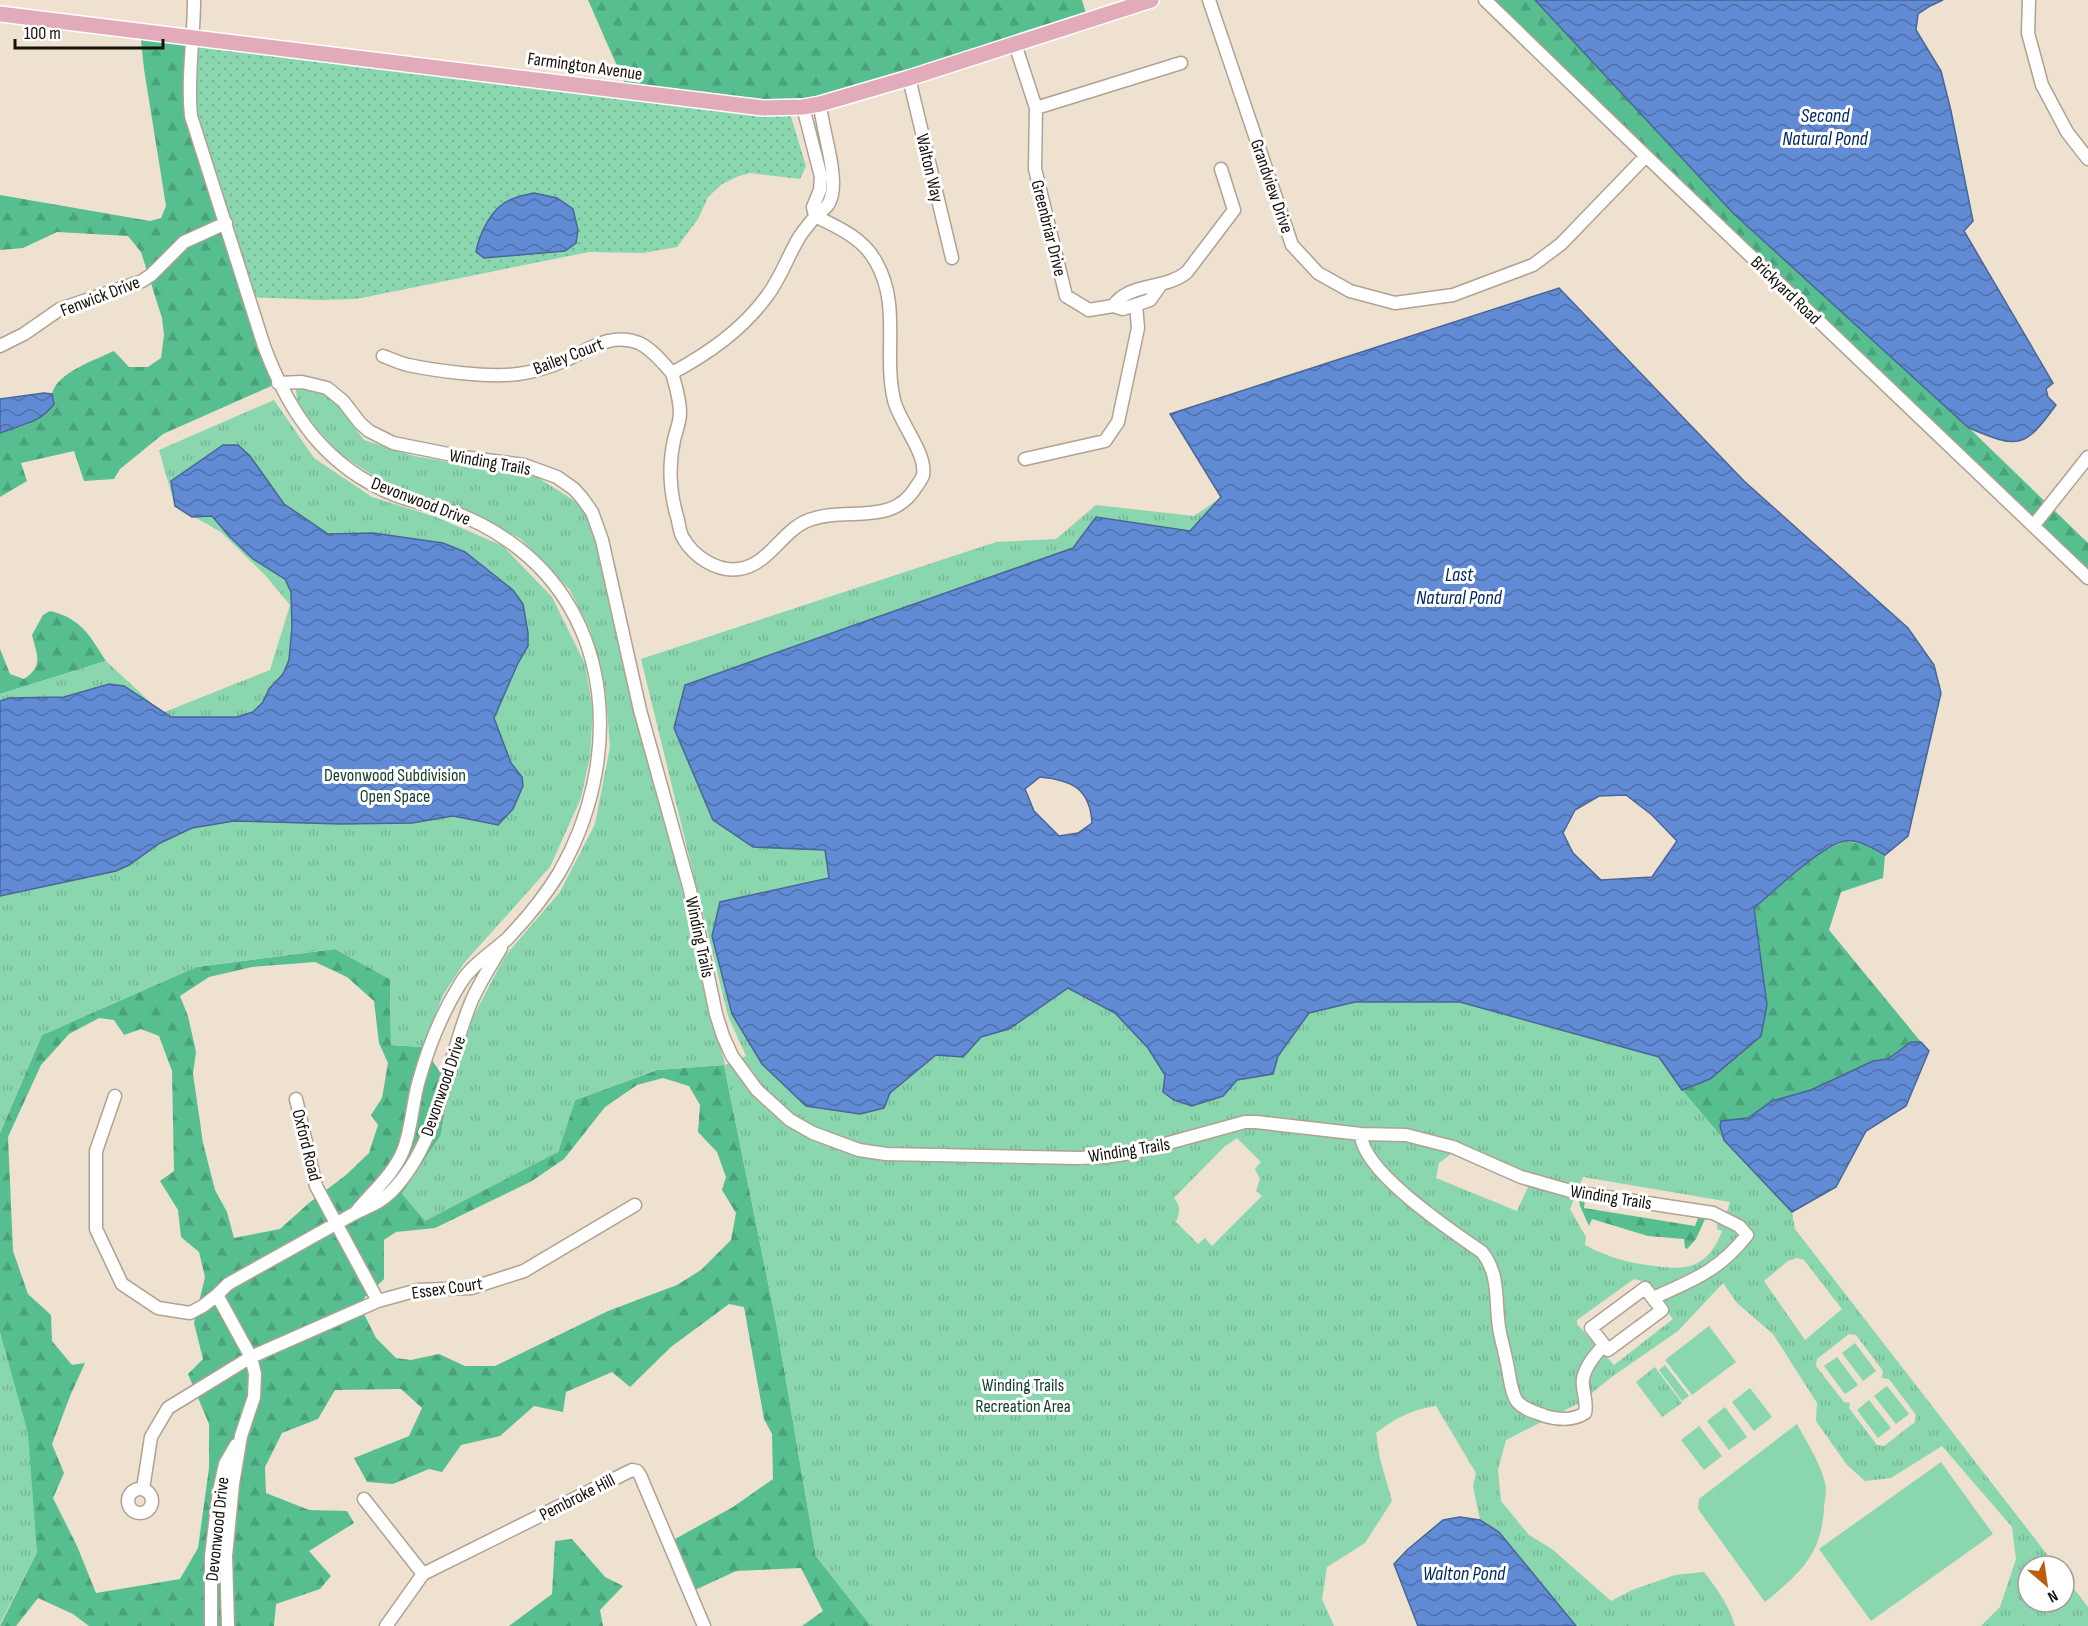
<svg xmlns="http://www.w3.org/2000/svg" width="2088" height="1626" font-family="'Sofia Sans Condensed',sans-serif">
<defs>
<pattern id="grass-dots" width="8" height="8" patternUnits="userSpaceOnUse" patternTransform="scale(1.5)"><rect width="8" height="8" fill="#89d6af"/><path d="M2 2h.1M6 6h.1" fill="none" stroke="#75b795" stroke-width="1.8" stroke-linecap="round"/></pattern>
<pattern id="forest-firs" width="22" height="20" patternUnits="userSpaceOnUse" patternTransform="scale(1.5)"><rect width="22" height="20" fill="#57be8f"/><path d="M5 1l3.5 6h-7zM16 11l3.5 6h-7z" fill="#4ba27a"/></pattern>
<pattern id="park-tufts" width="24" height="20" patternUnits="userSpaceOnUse" patternTransform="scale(1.5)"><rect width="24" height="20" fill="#89d6af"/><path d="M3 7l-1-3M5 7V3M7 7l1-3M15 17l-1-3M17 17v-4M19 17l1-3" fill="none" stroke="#75b795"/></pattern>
<pattern id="water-waves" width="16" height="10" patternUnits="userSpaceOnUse" patternTransform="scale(1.5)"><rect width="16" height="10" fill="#618bd4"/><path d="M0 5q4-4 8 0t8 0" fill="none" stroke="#4f70aa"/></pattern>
</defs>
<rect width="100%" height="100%" fill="#eee1d0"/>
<path fill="url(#grass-dots)" d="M 194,37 L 788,107 L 806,166 L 800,179 L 750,173 L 739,176 L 722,184 L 708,197 L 698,219 L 677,247 L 643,253 L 589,252 L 356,299 L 319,300 L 249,297 L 197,136 Z"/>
<path fill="url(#forest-firs)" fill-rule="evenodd" d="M 588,0 L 1082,0 L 1088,20 L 803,107 L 628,91 Z
M 1485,0 L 1535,0 L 1733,213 L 1969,428 L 2088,543 L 2088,578 Z
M 140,31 L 194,37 L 190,100 L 278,383 L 163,434 L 120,469 L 114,479 L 84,481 L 74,451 L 21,463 L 27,481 L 0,497 L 0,433 L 29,424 L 53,404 C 53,401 52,397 52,394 C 56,373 97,359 114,351 L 129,367 L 148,367 L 161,358 L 164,335 L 162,318 L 141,252 L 128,236 L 57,232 L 23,248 L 0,250 L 0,195 L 150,221 L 161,218 L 166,206 L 144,69 Z
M 50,611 C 81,618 90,636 106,661 L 0,694 L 0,649 L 10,674 L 24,679 C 44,665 37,656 32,635 L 43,615 Z
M 1846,841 L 1868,845 L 1885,855 L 1883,878 L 1841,892 L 1829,930 L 1921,1042 L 1911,1042 L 1888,1059 L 1873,1061 L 1811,1090 L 1772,1101 L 1748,1118 L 1736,1120 L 1720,1127 L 1724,1140 L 1682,1090 L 1710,1079 L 1767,1005 L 1754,908 L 1820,852 Z
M 335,949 L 390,979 L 391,1045 L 423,1047 L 449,1085 L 441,1135 L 402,1194 L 558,1152 L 575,1100 L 657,1070 L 724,1065 L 776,1322 L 816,1556 L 871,1626 L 802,1626 L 823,1611 L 801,1568 L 736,1571 L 695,1590 L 675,1539 L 733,1507 L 773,1479 L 772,1434 L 764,1419 L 744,1307 L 729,1304 L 671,1347 L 630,1387 L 612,1372 L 566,1392 L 563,1412 L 534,1406 L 500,1436 L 461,1445 L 442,1472 L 429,1469 L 393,1484 L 367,1482 L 354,1458 L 409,1436 L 422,1408 L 401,1389 L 335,1390 L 318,1419 L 282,1433 L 265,1467 L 266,1493 L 309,1510 L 347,1511 L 354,1523 L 309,1551 L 331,1576 L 320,1589 L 276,1604 L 274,1626 L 89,1626 L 73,1614 L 38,1598 L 16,1626 L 0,1626 L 37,1552 L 0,1332 L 0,1133 L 42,1035 L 196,967 ZM 315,962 L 347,977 L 374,1001 L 379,1043 L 388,1063 L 382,1098 L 371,1115 L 378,1125 L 369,1153 L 346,1175 L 309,1203 L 280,1229 L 234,1238 L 227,1212 L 215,1190 L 203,1143 L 193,1074 L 196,1052 L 188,1016 L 180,996 L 209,977 L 252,967 ZM 99,1018 L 114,1020 L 124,1035 L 141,1029 L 159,1036 L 172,1071 L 174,1171 L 160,1181 L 178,1210 L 181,1237 L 199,1252 L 205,1277 L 194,1323 L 203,1359 L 188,1374 L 209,1424 L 209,1468 L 198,1548 L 180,1579 L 96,1593 L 77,1546 L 53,1498 L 64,1473 L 52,1444 L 70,1396 L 85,1363 L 72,1365 L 52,1341 L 51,1315 L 28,1294 L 13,1251 L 8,1137 L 41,1065 L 69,1034 ZM 663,1078 L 689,1086 L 700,1105 L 698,1132 L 717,1152 L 726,1177 L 722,1190 L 736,1213 L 731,1240 L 701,1270 L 677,1285 L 608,1311 L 495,1366 L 465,1366 L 439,1354 L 411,1360 L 396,1358 L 376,1338 L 364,1314 L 364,1298 L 384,1279 L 384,1240 L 396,1232 L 435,1228 L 532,1181 L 564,1159 L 605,1107 L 637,1085 Z
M 1579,1199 L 1585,1199 L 1584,1208 L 1695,1226 L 1698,1218 L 1705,1219 L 1696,1239 L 1687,1249 L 1685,1248 L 1684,1239 L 1648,1236 L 1592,1219 L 1589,1226 L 1580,1206 Z
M 572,1539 L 605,1577 L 623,1586 L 600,1610 L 603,1626 L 509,1626 L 552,1594 L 555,1541 Z"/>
<path fill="url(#park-tufts)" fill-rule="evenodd" d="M 296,389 L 317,389 L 333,399 L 364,440 L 414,456 L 537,477 L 578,503 L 591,518 L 725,1065 L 746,1056 L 728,1016 L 641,659 L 996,542 L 1056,539 L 1096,505 L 1194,516 L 1222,497 L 1190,531 L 1096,517 L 1073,547 L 754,847 L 825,850 L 829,878 L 890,1093 L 937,1055 L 963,1057 L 981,1037 L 1009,1029 L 1068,988 L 1115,1013 L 1148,1048 L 1165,1075 L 1223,1096 L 1237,1080 L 1273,1074 L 1278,1056 L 1309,1013 L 1355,1002 L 1460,1002 L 1659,1057 L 1682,1090 L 1724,1140 L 1792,1212 L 1795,1229 L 2056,1566 L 2028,1566 L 2028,1602 L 2064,1602 L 2064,1576 L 2088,1607 L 2088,1626 L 1981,1626 L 2000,1607 L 2016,1559 L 2012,1527 L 1942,1446 L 1891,1478 L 1865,1481 L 1847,1465 L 1816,1421 L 1817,1403 L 1773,1334 L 1737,1303 L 1723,1283 L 1678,1331 L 1613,1376 L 1579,1403 L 1506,1440 L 1498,1470 L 1501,1501 L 1529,1535 L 1552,1549 L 1611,1601 L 1632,1590 L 1675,1575 L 1704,1572 C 1717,1589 1729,1605 1735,1626 L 1576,1626 L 1500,1532 L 1480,1520 L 1473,1486 L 1476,1473 L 1436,1406 C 1412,1409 1394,1419 1376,1433 L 1380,1459 L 1392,1501 L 1365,1543 L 1327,1567 L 1322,1599 L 1334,1626 L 871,1626 L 816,1556 L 776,1322 L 724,1065 L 657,1070 L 575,1100 L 558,1152 L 425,1221 L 402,1194 L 441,1135 L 449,1085 L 474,1015 L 505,956 L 560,892 L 595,824 L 610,747 L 606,696 L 591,632 L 570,590 L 521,539 L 457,506 L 391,487 L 340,454 L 298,408 ZM 1237,1138 L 1261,1162 L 1255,1169 L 1260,1179 L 1256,1191 L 1262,1196 L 1212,1246 L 1205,1238 L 1198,1244 L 1176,1222 C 1180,1211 1181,1207 1174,1198 L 1224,1147 ZM 1451,1154 L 1528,1187 L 1517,1211 L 1436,1178 L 1439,1163 ZM 1583,1177 L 1730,1202 L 1724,1221 L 1718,1220 L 1717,1229 L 1722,1231 C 1707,1270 1685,1271 1647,1265 C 1625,1262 1605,1256 1585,1245 L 1586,1237 L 1570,1209 ZM 1797,1258 L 1804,1260 L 1842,1309 L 1805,1340 L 1764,1281 L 1788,1261 ZM 1634,1279 L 1646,1282 L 1673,1319 L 1614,1365 L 1577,1324 L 1577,1320 ZM 1849,1334 L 1856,1335 L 1883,1371 L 1882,1378 L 1889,1379 L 1916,1415 L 1915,1422 L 1884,1446 L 1877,1445 L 1849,1408 L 1850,1403 L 1844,1402 L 1816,1366 L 1817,1359 Z
M 274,400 L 314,458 L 372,497 L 436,517 L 503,546 L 552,597 L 585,664 L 593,711 L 590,756 L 581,798 L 550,867 L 464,963 L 443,995 L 423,1047 L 391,1045 L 390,979 L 335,949 L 196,967 L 42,1035 L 0,1133 L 0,694 L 106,661 L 162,713 L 270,670 L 290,605 L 264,574 L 221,532 L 175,506 L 159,450 Z
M 0,1332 L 28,1433 L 37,1552 L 0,1624 Z
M 1655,1367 L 1682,1403 L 1662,1417 L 1636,1382 Z"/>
<path fill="#89d6af" d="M 1709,1326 L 1736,1362 L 1692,1395 L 1665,1360 Z
M 1855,1343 L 1876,1371 L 1863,1381 L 1842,1353 Z
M 1837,1357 L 1858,1385 L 1845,1394 L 1824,1366 Z
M 1665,1365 L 1689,1396 L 1682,1401 L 1659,1370 Z
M 1887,1386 L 1909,1414 L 1896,1424 L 1874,1396 Z
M 1750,1388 L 1772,1417 L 1754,1431 L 1732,1402 Z
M 1869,1400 L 1891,1428 L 1878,1438 L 1857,1410 Z
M 1725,1407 L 1747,1437 L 1729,1450 L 1707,1421 Z
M 1797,1424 C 1807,1443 1820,1462 1825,1483 C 1827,1490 1825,1499 1824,1507 C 1822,1555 1800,1573 1765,1602 L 1698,1509 L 1699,1499 Z
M 1699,1426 L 1722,1456 L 1704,1470 L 1681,1440 Z
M 1941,1462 L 1993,1534 L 1871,1621 L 1819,1549 Z"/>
<path fill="url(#water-waves)" stroke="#4a6697" stroke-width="1.5" fill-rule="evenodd" d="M 1535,0 L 1943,0 L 1930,6 L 1918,14 L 1916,30 L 1941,71 L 1951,111 L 1973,221 L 1964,231 L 2053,383 L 2046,389 L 2048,397 L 2056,405 C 2024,449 2019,449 1969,428 L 1733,213 Z
M 534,193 L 557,198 L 573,209 L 578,230 L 576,243 L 565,251 L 484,258 L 476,252 C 479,234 492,207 510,200 C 517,196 526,195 534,193 Z
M 1559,288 L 1744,481 L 1908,628 L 1934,665 L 1941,693 L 1908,836 L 1885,855 C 1874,849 1859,839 1845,841 C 1823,844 1773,892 1754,908 L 1767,1005 L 1761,1036 L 1710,1079 L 1682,1090 L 1659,1057 L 1460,1002 L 1355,1002 L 1309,1013 L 1278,1056 L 1273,1074 L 1237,1080 L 1223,1096 L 1192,1106 L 1174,1100 L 1163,1092 L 1165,1075 L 1148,1048 L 1115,1013 L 1068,988 L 1009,1029 L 981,1037 L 963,1057 L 936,1055 L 890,1093 L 884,1108 L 860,1114 L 806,1106 L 762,1064 L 732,1014 L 712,936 L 720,902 L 829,878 L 825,850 L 753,847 L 713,820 L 674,728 L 685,685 L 1073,548 L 1096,517 L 1190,531 L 1221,497 L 1170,414 ZM 1040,777 C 1071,780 1090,788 1092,823 L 1078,833 L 1059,836 L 1034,811 L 1025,789 ZM 1626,795 L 1652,815 L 1677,841 L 1652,877 L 1601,880 L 1573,853 L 1563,833 L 1575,810 L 1599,796 Z
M 44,393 L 52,394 L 54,404 C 39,424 22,424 0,433 L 0,399 Z
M 223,445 L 238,445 L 250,456 L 284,504 L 328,534 L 373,533 L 443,543 L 465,552 L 513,590 L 523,604 L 528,633 L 528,646 L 518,663 L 494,718 L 511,763 L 522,777 L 523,786 L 513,809 L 498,825 L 453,816 L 412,823 L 341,824 L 234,821 L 192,828 L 160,843 L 129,865 L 116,871 L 0,896 L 0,701 L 9,698 L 64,697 L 109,684 L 124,686 L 171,717 L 237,717 L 253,712 L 263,702 L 269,689 L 283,674 L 289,660 L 292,627 L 291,592 L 285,579 L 253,559 L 229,536 L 212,516 L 192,517 L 175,506 L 171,481 Z
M 1911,1042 L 1921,1042 L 1929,1051 L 1906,1106 L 1866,1131 L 1836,1187 L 1792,1212 L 1724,1140 L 1720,1126 L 1721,1121 L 1748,1118 L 1772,1101 L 1811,1090 L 1873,1061 L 1888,1059 Z
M 1460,1517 L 1480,1520 L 1499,1532 L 1576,1626 L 1418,1626 L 1394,1564 L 1407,1550 L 1443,1520 Z"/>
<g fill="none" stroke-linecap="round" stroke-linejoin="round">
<defs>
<path id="minor" d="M 194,0 C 194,39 187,77 191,116 L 264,346 C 289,413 325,467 395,495 C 413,502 434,506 453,512 C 472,519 490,528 507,540 C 618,616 622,764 559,873 C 545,896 527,918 508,938 C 492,953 472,964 460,984 C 442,1013 428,1048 419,1080 C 412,1103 412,1129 403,1151 C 393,1175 372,1192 356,1212
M 1209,0 L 1292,245 L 1318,273 L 1350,291 L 1395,303 L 1453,295 L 1533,265 L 1561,244 L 1646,156
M 1485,0 L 1646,156 L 2088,578
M 2029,0 L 2028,33 L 2042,85 L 2067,132 L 2088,159
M 1015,44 L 1036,108 L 1035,169 L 1066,296 L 1089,310 L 1113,306 L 1123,309 L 1150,300 L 1160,286
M 909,78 L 952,258
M 803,107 L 821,177 L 820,190 L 813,207 L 815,216 C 838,227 864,239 876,262 C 901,305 883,354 894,400 C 899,422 927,453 923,475 C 922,479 918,484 916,487 C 892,527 847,506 809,520 C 782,530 769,565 739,569 C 717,572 694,557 683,538 C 680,533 679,526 678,520 C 670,494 668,467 674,440 C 676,431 680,422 680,413 C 680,399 676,387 672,373 C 709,353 742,330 767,296 C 781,278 788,255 800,236 C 804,230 809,224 814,218 C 823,208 829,209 832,194 C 837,171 822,129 820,104
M 1036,108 L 1181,63
M 1113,306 C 1131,281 1164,291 1187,272 L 1234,210 L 1221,169
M 0,346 L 24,334 L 60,309 L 142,281 L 151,275 L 184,242 L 226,223
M 383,356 C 391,359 400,363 408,365 C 437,371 489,378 518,374 C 534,372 550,367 566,360 C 590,349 611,332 639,343 C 652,349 663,363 672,373
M 278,383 L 302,382 L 327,388 L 343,401 L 360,423 L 369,431 L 393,443 L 463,457 L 524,465 L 557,477 L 574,489 L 582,498 L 592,512 L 602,540 L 640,710 L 690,890 L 716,1014 L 723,1036 L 732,1056 L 757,1090 L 790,1120 L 813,1133 L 859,1150 L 886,1154 L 1078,1158 L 1104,1157 L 1132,1153 L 1245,1122 L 1256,1122 L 1361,1134 L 1406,1135 L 1453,1147 L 1521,1177 L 1574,1192 L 1713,1213 L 1739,1226 L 1747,1235 C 1719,1271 1693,1280 1653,1298
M 1025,459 L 1105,441 L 1118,422 L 1138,328 L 1136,305
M 2034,525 L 2088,457
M 115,1096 L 96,1151 L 96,1229 L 122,1284 L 158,1308 L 190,1313 L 203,1306 L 217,1295
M 296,1099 L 316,1186 L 378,1301
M 1361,1134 C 1361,1171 1453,1232 1482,1252 C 1500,1274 1495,1301 1499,1327 C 1501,1341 1506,1355 1508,1369 C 1510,1379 1511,1391 1516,1400 C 1522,1409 1535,1412 1545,1416 C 1559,1420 1572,1421 1585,1413 C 1588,1399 1581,1390 1583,1379 C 1585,1366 1596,1354 1604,1345
M 1645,1288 L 1662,1310 L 1608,1350 L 1591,1328 Z
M128 1501a12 12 0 1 1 24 0a12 12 0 1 1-24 0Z
M 143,1489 L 151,1437 L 168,1408 L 251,1357 L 378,1301 L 418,1290 L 471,1288 L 524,1271 L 635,1205
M 364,1499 L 423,1574
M 211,1626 L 211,1556 L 219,1491 L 225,1464 L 236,1445
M 228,1626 L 226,1556 L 233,1484 L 241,1436 L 254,1397 L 255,1374 L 251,1357 L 217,1295 L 228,1284 C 268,1262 308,1239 348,1217 C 363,1208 378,1205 391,1192 C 441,1141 445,1063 472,1000 C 480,982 491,965 501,948
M 386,1626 L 423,1574 L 632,1470 L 637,1471 L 640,1475 L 704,1626"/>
<path id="major" d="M 0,14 L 763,108 L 803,107 L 820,104 L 909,78 L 1151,0"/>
</defs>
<use href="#minor" stroke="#afa293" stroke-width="15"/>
<use href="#major" stroke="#fff" stroke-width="18"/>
<use href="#minor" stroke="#fff" stroke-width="12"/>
<use href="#major" stroke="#e2abb9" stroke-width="15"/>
</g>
<g text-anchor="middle" stroke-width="6" stroke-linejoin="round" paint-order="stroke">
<g font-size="18" fill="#14100a" stroke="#fff">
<text transform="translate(585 66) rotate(8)" y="6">Farmington Avenue</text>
<text transform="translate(930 168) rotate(77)" y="6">Walton Way</text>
<text transform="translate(1272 186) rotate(71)" y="6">Grandview Drive</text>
<text transform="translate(1049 228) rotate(76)" y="6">Greenbriar Drive</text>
<text transform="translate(1786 290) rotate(44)" y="6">Brickyard Road</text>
<text transform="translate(100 296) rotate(-21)" y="6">Fenwick Drive</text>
<text transform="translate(568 356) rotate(-21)" y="6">Bailey Court</text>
<text transform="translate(490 462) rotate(10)" y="6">Winding Trails</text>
<text transform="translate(421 501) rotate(21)" y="6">Devonwood Drive</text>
<text transform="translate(700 937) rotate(78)" y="6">Winding Trails</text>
<text transform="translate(443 1086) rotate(-71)" y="6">Devonwood Drive</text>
<text transform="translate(307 1145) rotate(76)" y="6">Oxford Road</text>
<text transform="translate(1129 1150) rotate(-9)" y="6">Winding Trails</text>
<text transform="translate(1611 1197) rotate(9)" y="6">Winding Trails</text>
<text transform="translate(447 1288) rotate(-8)" y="6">Essex Court</text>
<text transform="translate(577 1497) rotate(-27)" y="6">Pembroke Hill</text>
<text transform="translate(217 1529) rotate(-84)" y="6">Devonwood Drive</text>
</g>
<g font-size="18" fill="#14402c" stroke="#fff">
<text x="395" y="781">Devonwood Subdivision<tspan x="395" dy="21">Open Space</tspan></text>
<text x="1023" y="1391">Winding Trails<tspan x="1023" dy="21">Recreation Area</tspan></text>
</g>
<g font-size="20" font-style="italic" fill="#032868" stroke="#fff">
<text x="1825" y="122">Second<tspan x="1825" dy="23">Natural Pond</tspan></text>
<text x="1459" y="581">Last<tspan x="1459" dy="23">Natural Pond</tspan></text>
<text x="1464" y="1580">Walton Pond</text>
</g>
</g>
<g transform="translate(2046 1584) rotate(151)"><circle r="28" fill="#ffffff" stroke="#a19f9d" stroke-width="1.5"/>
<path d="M0-4.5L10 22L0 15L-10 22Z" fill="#ba5d0e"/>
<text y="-9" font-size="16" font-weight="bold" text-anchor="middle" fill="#14100a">N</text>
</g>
<path d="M15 39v9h148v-9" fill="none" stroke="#14100a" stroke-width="3"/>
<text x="24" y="39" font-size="18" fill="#14100a" stroke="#ffffff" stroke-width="4.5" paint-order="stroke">100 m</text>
</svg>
